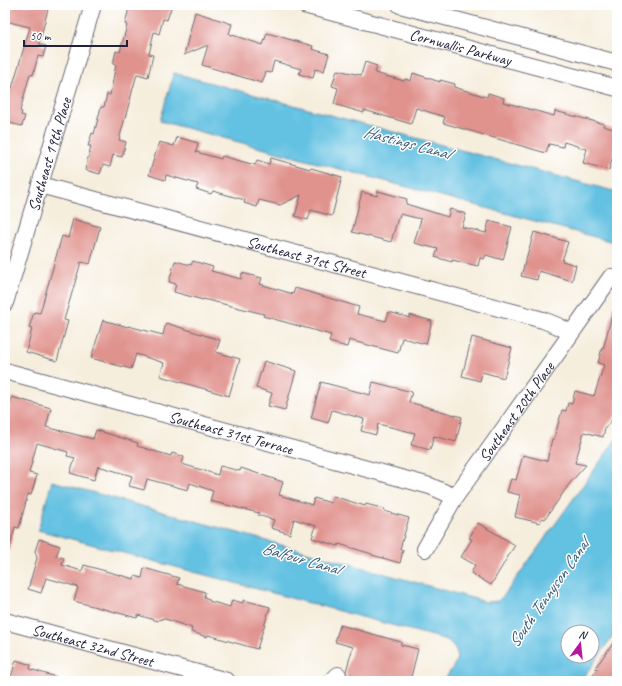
<svg xmlns="http://www.w3.org/2000/svg" width="622" height="686" font-family="Caveat,sans-serif">
<rect width="100%" height="100%" fill="#fff"/>
<filter id="ink" filterUnits="userSpaceOnUse"><feTurbulence type="fractalNoise" baseFrequency=".025" numOctaves="2"/><feDisplacementMap in="SourceGraphic" scale="8" xChannelSelector="R" yChannelSelector="G"/><feConvolveMatrix kernelMatrix="1 2 1 2 8 2 1 2 1" color-interpolation-filters="sRGB"/></filter>
<filter id="wash" filterUnits="userSpaceOnUse"><feTurbulence type="fractalNoise" baseFrequency=".012" numOctaves="4" result="noise"/><feDisplacementMap in="SourceGraphic" scale="16" xChannelSelector="R" yChannelSelector="G"/><feGaussianBlur stdDeviation="0.9" result="paint"/><feColorMatrix in="noise" values="0 0 0 0 0 0 0 0 0 0 0 0 0 0 0 0 0 1.4 0 .05"/><feComposite in="paint" operator="in"/></filter>
<g filter="url(#wash)">
<rect width="100%" height="100%" fill="#f6eedd"/>
<path fill="#64c1e2" stroke="#43728e" fill-rule="evenodd" d="M 174,73 L 617,192 L 617,243 L 160,121 Z
M 617,438 L 617,630 L 581,681 L 443,681 C 454,666 466,654 447,640 L 38,530 L 52,481 L 486,602 L 498,601 L 505,594 ZM 568,632 L 592,632 L 592,656 L 568,656 Z"/>
<g id="blocks">
<path fill="#e0928d" d="M 5,5 L 49,5 L 39,44 L 46,46 L 43,57 L 38,56 L 33,75 L 30,74 L 20,111 L 22,112 L 21,115 L 25,116 L 22,126 L 5,122 L 5,86 L 12,88 L 30,27 L 5,21 Z
M 135,5 L 172,5 L 167,20 L 163,19 L 159,34 L 154,32 L 149,54 L 153,55 L 148,77 L 137,74 L 119,140 L 126,142 L 122,157 L 113,155 L 110,167 L 103,165 L 100,174 L 85,170 L 91,146 L 88,146 L 92,133 L 94,134 L 101,107 L 104,107 L 107,94 L 110,95 L 116,65 L 113,64 L 116,51 L 120,52 L 127,25 L 125,24 L 129,8 L 134,9 Z
M 195,12 L 232,24 L 229,34 L 263,45 L 267,33 L 313,46 L 312,49 L 329,54 L 324,71 L 315,69 L 313,78 L 299,74 L 301,69 L 274,61 L 271,73 L 266,72 L 262,83 L 202,65 L 208,45 L 184,55 Z
M 365,62 L 377,66 L 375,73 L 404,81 L 405,79 L 411,81 L 413,73 L 440,82 L 440,80 L 455,84 L 454,87 L 487,97 L 488,93 L 504,98 L 503,102 L 536,111 L 554,116 L 555,111 L 604,124 L 603,126 L 617,130 L 617,141 L 609,170 L 583,163 L 587,149 L 564,142 L 563,147 L 549,144 L 546,153 L 443,123 L 445,117 L 416,108 L 411,124 L 364,110 L 364,113 L 334,104 L 338,88 L 332,86 L 337,70 L 361,75 Z
M 177,137 L 198,143 L 196,152 L 221,159 L 222,156 L 255,165 L 257,160 L 269,164 L 271,158 L 310,169 L 311,168 L 342,177 L 332,216 L 311,210 L 308,220 L 295,216 L 301,195 L 280,205 L 259,200 L 257,207 L 244,203 L 245,200 L 213,191 L 211,194 L 196,189 L 198,184 L 166,175 L 165,180 L 149,175 L 159,142 L 174,146 Z
M 378,191 L 407,199 L 406,204 L 448,217 L 450,209 L 466,214 L 462,227 L 486,233 L 489,221 L 512,227 L 503,260 L 486,255 L 484,259 L 480,258 L 478,266 L 452,260 L 452,262 L 435,257 L 438,249 L 414,243 L 421,219 L 400,214 L 399,218 L 398,218 L 391,242 L 352,232 L 362,192 L 377,196 Z
M 73,219 L 100,227 L 90,264 L 81,262 L 64,320 L 68,321 L 57,361 L 26,352 L 32,329 L 29,328 L 34,312 L 40,313 L 62,236 L 68,238 Z
M 534,232 L 568,242 L 562,261 L 576,265 L 572,281 L 539,271 L 537,280 L 521,276 Z
M 175,261 L 191,265 L 193,261 L 213,267 L 211,271 L 241,279 L 242,273 L 262,278 L 260,284 L 293,294 L 295,288 L 359,307 L 357,314 L 386,321 L 389,312 L 410,318 L 410,315 L 432,321 L 426,344 L 402,338 L 398,353 L 349,340 L 347,347 L 329,342 L 331,335 L 263,316 L 264,314 L 203,299 L 203,300 L 174,292 L 176,284 L 169,282 Z
M 613,311 L 617,311 L 617,414 L 605,428 L 603,437 L 584,432 L 575,463 L 586,465 L 570,483 L 545,519 L 542,518 L 540,523 L 515,517 L 520,495 L 507,492 L 511,479 L 516,480 L 523,455 L 547,461 L 552,439 L 554,439 L 562,410 L 566,411 L 568,403 L 572,404 L 575,391 L 594,396 L 604,365 L 598,363 L 602,348 L 603,349 Z
M 103,320 L 128,327 L 128,326 L 163,335 L 166,323 L 220,340 L 216,352 L 240,359 L 229,396 L 160,376 L 164,363 L 136,354 L 131,369 L 91,358 Z
M 472,337 L 512,348 L 504,378 L 482,372 L 480,381 L 462,376 Z
M 264,361 L 296,371 L 285,410 L 268,406 L 272,393 L 256,388 Z
M 321,382 L 370,395 L 373,382 L 412,392 L 409,402 L 462,417 L 456,442 L 434,436 L 430,450 L 411,445 L 415,433 L 378,424 L 376,435 L 361,431 L 364,419 L 332,410 L 328,423 L 311,418 Z
M 12,397 L 51,408 L 46,427 L 93,439 L 96,430 L 138,443 L 137,446 L 171,456 L 172,453 L 184,457 L 182,464 L 218,475 L 220,466 L 240,471 L 241,468 L 283,482 L 279,495 L 312,505 L 314,498 L 331,503 L 333,496 L 365,506 L 366,504 L 385,509 L 384,511 L 409,518 L 400,549 L 403,550 L 400,563 L 372,555 L 372,554 L 339,544 L 338,546 L 312,538 L 316,526 L 294,519 L 290,534 L 271,528 L 274,520 L 258,515 L 259,513 L 210,501 L 213,491 L 190,483 L 188,490 L 147,479 L 144,490 L 129,486 L 132,476 L 98,466 L 94,480 L 70,473 L 75,458 L 67,456 L 68,452 L 37,443 L 29,473 L 37,475 L 31,495 L 28,494 L 19,528 L 15,527 L 9,551 L 5,551 L 5,420 Z
M 478,523 L 515,545 L 491,585 L 471,573 L 475,565 L 461,557 L 472,539 L 469,538 Z
M 39,539 L 60,546 L 56,556 L 64,558 L 62,565 L 82,571 L 84,565 L 134,579 L 135,576 L 142,578 L 144,568 L 179,578 L 177,584 L 205,592 L 204,597 L 209,599 L 209,601 L 230,607 L 232,600 L 243,603 L 243,600 L 270,607 L 257,649 L 208,635 L 207,637 L 191,632 L 192,628 L 162,618 L 161,620 L 159,619 L 158,621 L 138,615 L 137,618 L 74,601 L 78,587 L 50,579 L 46,578 L 41,593 L 28,589 L 37,558 L 35,551 Z
M 340,625 L 401,642 L 401,645 L 418,649 L 410,681 L 347,681 L 346,671 L 353,647 L 335,642 Z
M 617,638 L 617,681 L 588,681 L 598,669 L 595,668 Z
M 16,660 L 31,665 L 30,669 L 59,678 L 58,681 L 10,681 Z"/>
</g>
</g>
<g filter="url(#ink)">
<use href="#blocks" fill-opacity="0" stroke="#6c6974" stroke-width="1"/>
<g fill="none" stroke-linecap="round" stroke-linejoin="round">
<defs>
<g id="minor">
<path id="s1" d="M 304,5 L 617,88"/>
<path d="M 400,5 L 617,63"/>
<path id="s2" d="M 40,185 L 543,320 L 558,326 L 571,333"/>
<path id="s3" d="M 5,303 L 93,5"/>
<path id="s4" d="M 5,371 L 430,486 L 455,497"/>
<path id="s5" d="M 425,549 L 455,497 L 498,437 L 611,277"/>
<path id="s6" d="M 5,621 L 227,681"/>
<path d="M 332,681 L 338,675"/>
</g>
</defs>
<use href="#minor" stroke="#6c6974" stroke-width="18"/>
<use href="#minor" stroke="#fff" stroke-width="16"/>
</g>
</g>
<g text-anchor="middle" stroke-width="3" stroke-linejoin="round" paint-order="stroke">
<g font-size="16" fill="#22223b" stroke="#fff">
<text dy="6" stroke="none"><textPath href="#s1" startOffset="162">Cornwallis Parkway</textPath></text>
<text dy="6" stroke="none"><textPath href="#s3" startOffset="155">Southeast 19th Place</textPath></text>
<text dy="6" stroke="none"><textPath href="#s2" startOffset="276">Southeast 31st Street</textPath></text>
<text dy="6" stroke="none"><textPath href="#s5" startOffset="165">Southeast 20th Place</textPath></text>
<text dy="6" stroke="none"><textPath href="#s4" startOffset="234">Southeast 31st Terrace</textPath></text>
<text dy="6" stroke="none"><textPath href="#s6" startOffset="91">Southeast 32nd Street</textPath></text>
</g>
<g font-size="17" font-style="italic" fill="#395a75" stroke="#fff">
<text transform="translate(407 142) rotate(15)" y="6">Hastings Canal</text>
<text transform="translate(301 558) rotate(16)" y="6">Balfour Canal</text>
<text transform="translate(548 593) rotate(-55)" y="6">South Tennyson Canal</text>
</g>
</g>
<rect width="622" height="686" fill="none" stroke="#fff" stroke-width="20"/>
<g transform="translate(580 644) rotate(15)"><circle r="19" fill="#ffffff" stroke="#a7a7b1"/>
<path d="M0-3L7 15L0 10L-7 15Z" fill="#b5179e"/>
<text y="-6" font-size="11" font-weight="bold" text-anchor="middle" fill="#22223b">N</text>
</g>
<path d="M24 40v6h103v-6" fill="none" stroke="#22223b" stroke-width="2"/>
<text x="30" y="40" font-size="12" fill="#22223b" stroke="#ffffff" stroke-width="3" paint-order="stroke">50 m</text>
</svg>
